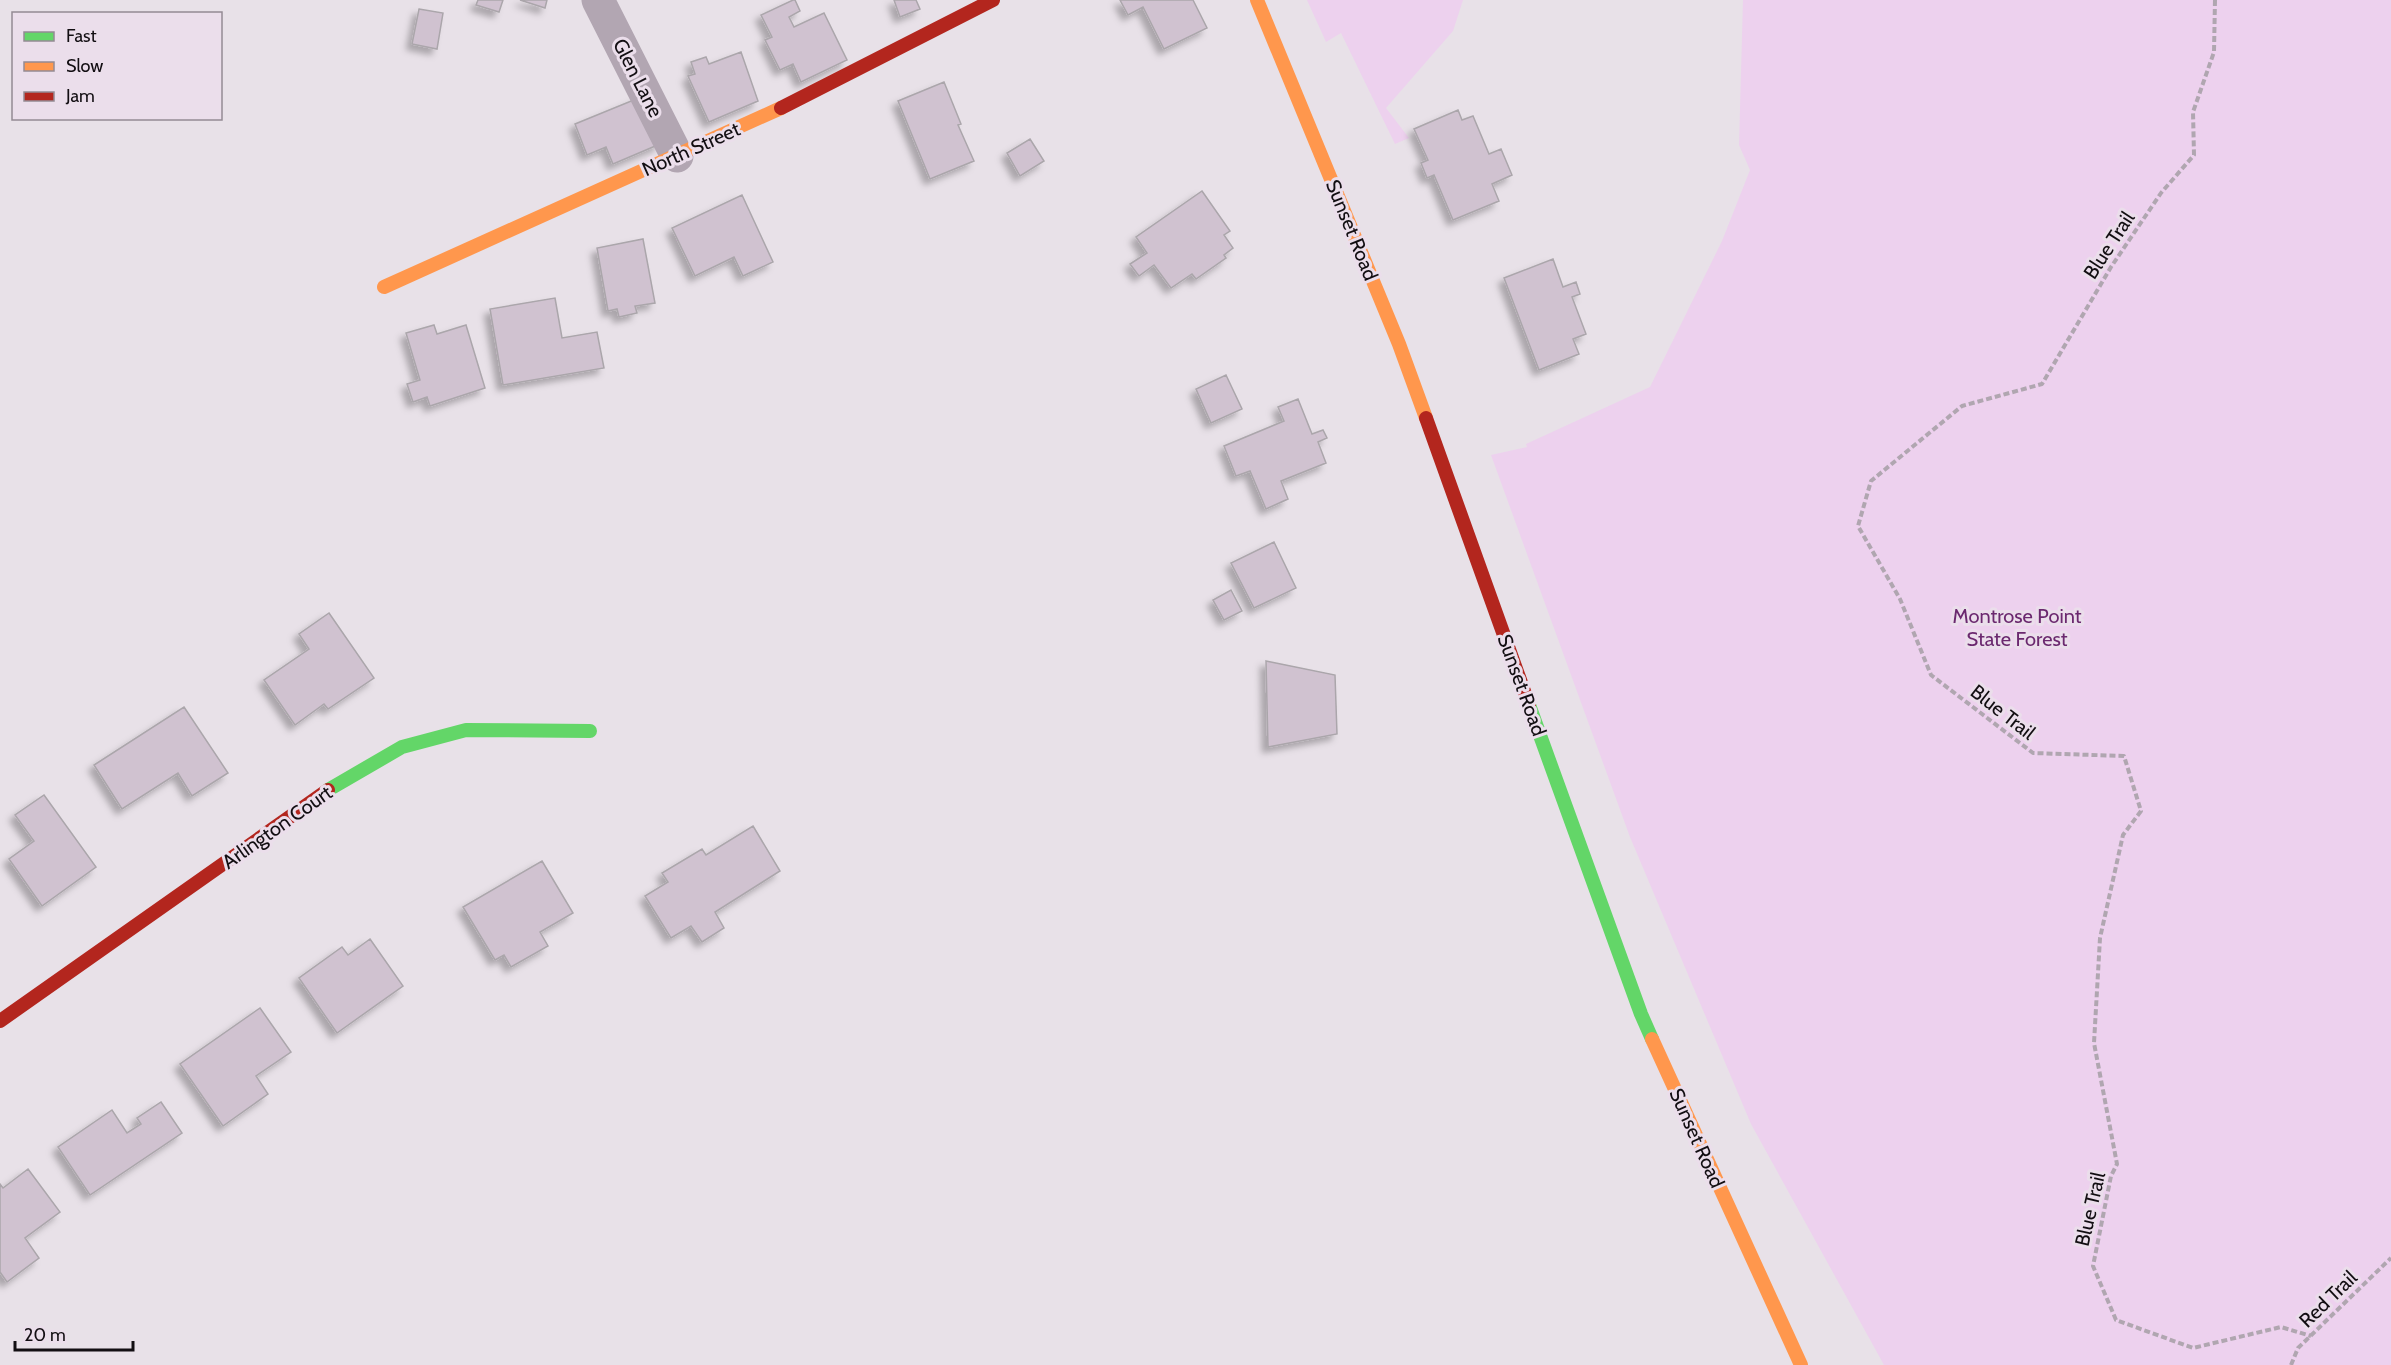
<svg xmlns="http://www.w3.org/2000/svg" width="2391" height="1365" font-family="Cabin,sans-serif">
<defs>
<filter id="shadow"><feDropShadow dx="-5.5" dy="5.5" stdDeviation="3" flood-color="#0004"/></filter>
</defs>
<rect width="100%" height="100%" fill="#e8e1e8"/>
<path fill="#edd1ee" d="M 1307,0 L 1463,0 L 1453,31 L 1386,108 L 1409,138 L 1395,144 L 1341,33 L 1326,42 Z
M 1743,0 L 2391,0 L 2391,1365 L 1884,1365 L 1751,1124 L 1630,837 L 1491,455 L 1527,447 L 1526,444 L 1650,387 L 1722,241 L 1750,170 L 1739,145 Z"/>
<path fill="#d0c2d0" stroke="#aba6ab" stroke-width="1.5" filter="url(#shadow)" d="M 478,0 L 503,0 L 499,12 L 476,5 Z
M 520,0 L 547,0 L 545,8 Z
M 793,0 L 795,0 L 800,11 L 789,17 L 794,27 L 824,13 L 847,60 L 801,82 L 793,64 L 780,70 L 765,40 L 772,37 L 761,15 Z
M 894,0 L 916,0 L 920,9 L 900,17 Z
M 1120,0 L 1193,0 L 1207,28 L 1164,49 L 1143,7 L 1128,15 Z
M 419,9 L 443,13 L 437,49 L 412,44 Z
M 741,52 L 758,101 L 709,122 L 688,76 L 695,74 L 691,62 L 706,57 L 709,64 Z
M 944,82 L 961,124 L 958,125 L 974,161 L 930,179 L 898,101 Z
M 641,97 L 660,144 L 613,164 L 606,147 L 587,155 L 575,124 Z
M 1458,110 L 1462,120 L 1473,116 L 1489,154 L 1501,149 L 1512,175 L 1492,184 L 1499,201 L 1453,220 L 1434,175 L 1427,178 L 1421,163 L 1428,160 L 1414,129 Z
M 1030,139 L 1044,161 L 1020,176 L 1007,153 Z
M 1202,191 L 1230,231 L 1224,235 L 1233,248 L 1224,255 L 1226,258 L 1196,279 L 1192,274 L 1171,288 L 1154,265 L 1139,276 L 1130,264 L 1147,253 L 1136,237 Z
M 742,195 L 773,262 L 743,276 L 734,257 L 695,276 L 672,228 Z
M 643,239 L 655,303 L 635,306 L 637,313 L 619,317 L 617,309 L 608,311 L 597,248 Z
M 1553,259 L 1563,287 L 1576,282 L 1580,294 L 1572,297 L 1586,334 L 1573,339 L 1579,354 L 1539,370 L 1504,278 Z
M 555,298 L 562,338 L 597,332 L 604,368 L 503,385 L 490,309 Z
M 434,325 L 437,334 L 466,325 L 485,388 L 430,406 L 427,397 L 413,402 L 407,384 L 420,380 L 406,333 Z
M 1226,375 L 1242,409 L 1211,423 L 1196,389 Z
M 1298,399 L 1312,434 L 1323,430 L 1327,438 L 1318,442 L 1326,463 L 1281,481 L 1288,499 L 1266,509 L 1250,471 L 1236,476 L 1224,446 L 1284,421 L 1278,407 Z
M 1274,542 L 1296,588 L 1254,608 L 1231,563 Z
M 1231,590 L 1242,611 L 1224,620 L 1213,600 Z
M 329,613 L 374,678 L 328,709 L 324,704 L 295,725 L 264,680 L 309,649 L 299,634 Z
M 1266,661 L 1335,675 L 1337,734 L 1268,747 Z
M 184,707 L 228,773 L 192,796 L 178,773 L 122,809 L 94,765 Z
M 44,795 L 96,867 L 42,906 L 9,859 L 34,841 L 15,815 Z
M 753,826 L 780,871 L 715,912 L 724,928 L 702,942 L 691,926 L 671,938 L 645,896 L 668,882 L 662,873 L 702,849 L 706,855 Z
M 542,861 L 573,913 L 540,932 L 548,946 L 511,967 L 504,955 L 495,960 L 463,907 Z
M 370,939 L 403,986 L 337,1033 L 299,978 L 342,947 L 348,955 Z
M 260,1008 L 291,1052 L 256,1076 L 268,1094 L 223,1126 L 180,1064 Z
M 161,1102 L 182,1133 L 90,1195 L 58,1147 L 112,1110 L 127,1133 L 141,1124 L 137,1118 Z
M 28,1169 L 60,1212 L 25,1238 L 39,1258 L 7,1282 L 0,1272 L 0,1184 L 3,1188 Z"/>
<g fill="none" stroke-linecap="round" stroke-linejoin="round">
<path stroke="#b0a6b0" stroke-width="4" stroke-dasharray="6 3" stroke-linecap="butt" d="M 2215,0 L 2214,52 L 2193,112 L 2194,155 L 2161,193 L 2111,267 L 2042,384 L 1962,406 L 1871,481 L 1858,526 L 1900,599 L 1931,675 L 2033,753 L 2124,756 L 2141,811 L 2123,835 L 2100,938 L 2094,1043 L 2117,1164 L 2111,1176 L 2093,1266 L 2116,1320 L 2193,1348 L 2281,1327 L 2311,1336
M 2291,1365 L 2298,1348 L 2391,1258"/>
<path stroke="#b2a6b2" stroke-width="33" d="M 598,0 L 677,156"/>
<path stroke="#63d668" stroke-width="14" d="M 1529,705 L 1641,1014 L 1652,1039
M 328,790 L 402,747 L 466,730 L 590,731"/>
<path stroke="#ff974d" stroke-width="14" d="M 1257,0 L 1399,344 L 1426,418
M 384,287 L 781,108
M 1652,1039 L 1801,1365"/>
<path stroke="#b3261e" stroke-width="14" d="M 781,108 L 993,0
M 1426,418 L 1529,705
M 0,1021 L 328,790"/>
</g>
<g text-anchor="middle" stroke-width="6" stroke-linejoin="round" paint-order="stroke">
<g font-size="20" fill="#120e12" stroke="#ebdeeb">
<text transform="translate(638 78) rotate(63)" y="7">Glen Lane</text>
<text transform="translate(691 149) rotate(-24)" y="7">North Street</text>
<text transform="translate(1352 230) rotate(68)" y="7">Sunset Road</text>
<text transform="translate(2109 245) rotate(-57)" y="7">Blue Trail</text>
<text transform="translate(1522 685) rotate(70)" y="7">Sunset Road</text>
<text transform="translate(2003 712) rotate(38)" y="7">Blue Trail</text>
<text transform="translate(277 827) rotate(-35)" y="7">Arlington Court</text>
<text transform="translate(1697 1138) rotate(66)" y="7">Sunset Road</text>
<text transform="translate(2090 1209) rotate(-77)" y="7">Blue Trail</text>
<text transform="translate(2328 1299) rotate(-44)" y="7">Red Trail</text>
</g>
<g font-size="20" fill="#6b296f" stroke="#ebdeeb">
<text x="2017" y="623">Montrose Point<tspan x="2017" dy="23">State Forest</tspan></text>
</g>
</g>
<rect x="12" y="12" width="210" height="108" fill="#ebdeeb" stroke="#948b94" stroke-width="1.5"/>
<rect x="24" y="32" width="30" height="9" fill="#63d668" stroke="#948b94" stroke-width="1.5"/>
<text x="66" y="42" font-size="18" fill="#120e12">Fast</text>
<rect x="24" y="62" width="30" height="9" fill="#ff974d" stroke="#948b94" stroke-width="1.5"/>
<text x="66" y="72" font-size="18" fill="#120e12">Slow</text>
<rect x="24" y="92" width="30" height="9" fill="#b3261e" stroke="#948b94" stroke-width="1.5"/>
<text x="66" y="102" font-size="18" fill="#120e12">Jam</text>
<path d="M15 1341v9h118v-9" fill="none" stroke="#120e12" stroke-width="3"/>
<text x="24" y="1341" font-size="18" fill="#120e12" stroke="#ebdeeb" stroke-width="4.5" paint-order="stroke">20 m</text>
</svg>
